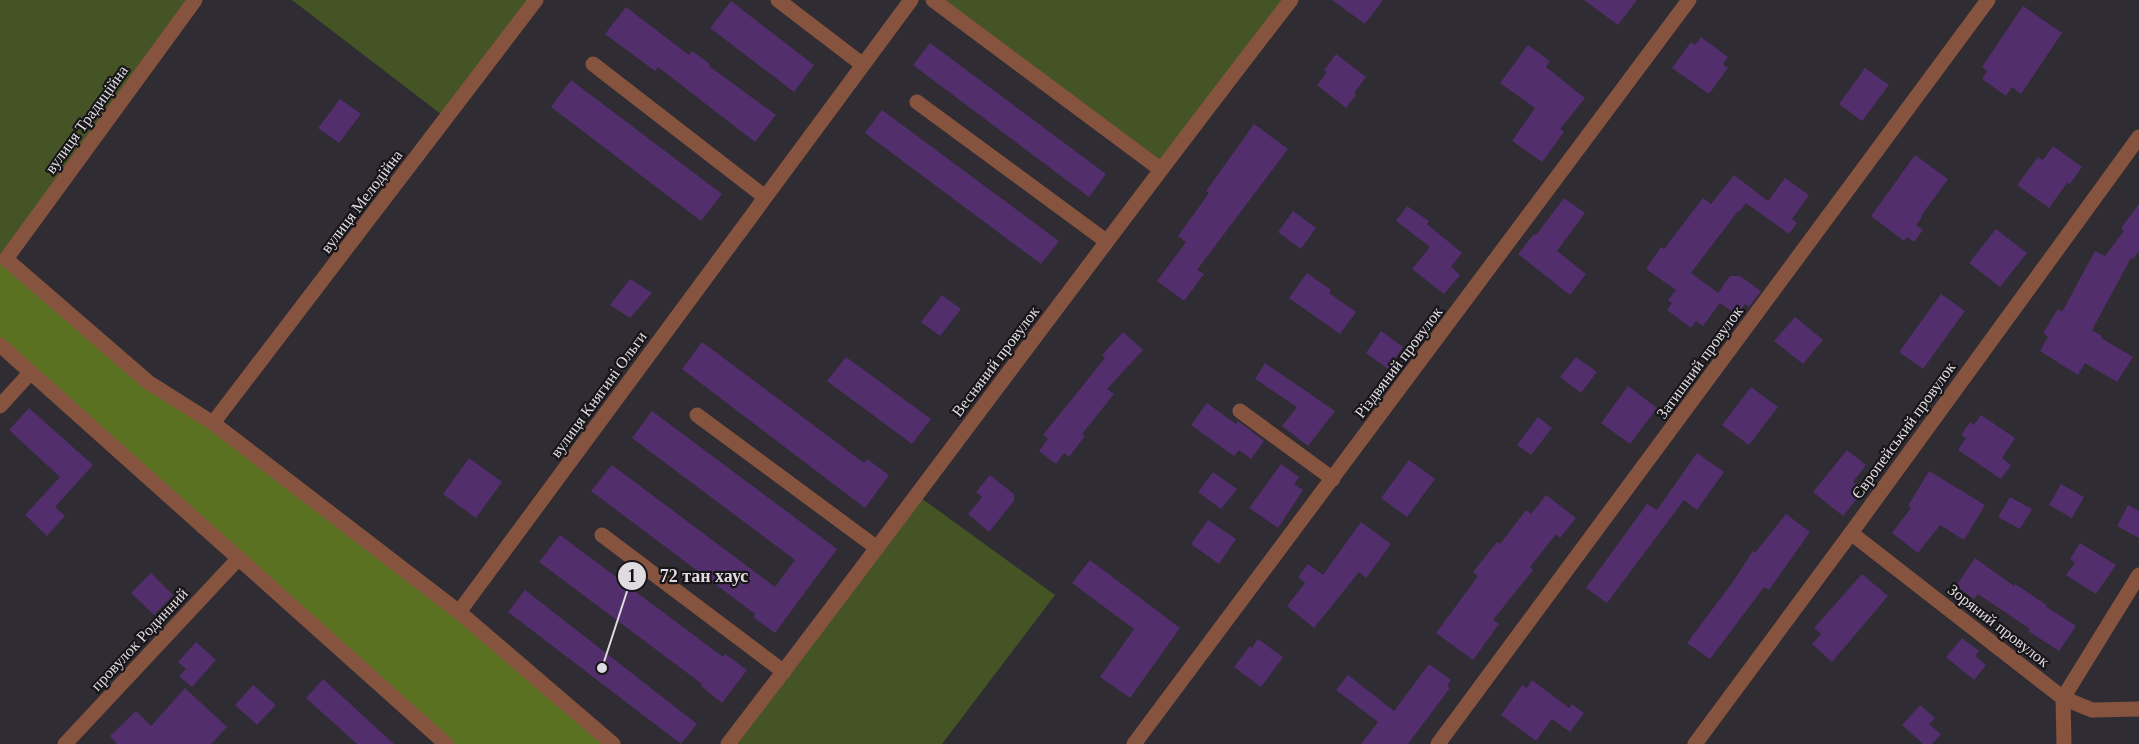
<svg xmlns="http://www.w3.org/2000/svg" width="2139" height="744" font-family="'Times New Roman',serif">
<rect width="100%" height="100%" fill="#2f2c33"/>
<path fill="#455425" d="M 0,0 L 195,0 L 6,259 L 0,254 Z
M 292,0 L 536,0 L 446,118 Z
M 933,0 L 1291,0 L 1160,169 Z
M 917,495 L 1055,595 L 942,744 L 728,744 Z"/>
<path fill="#5a7122" d="M 0,254 L 148,382 L 213,423 L 613,744 L 446,744 L 0,345 Z"/>
<path fill="#522e6c" d="M 1332,0 L 1383,0 L 1365,24 Z
M 1584,0 L 1637,0 L 1618,25 Z
M 731,1 L 814,65 L 794,92 L 710,28 Z
M 2023,6 L 2062,33 L 2021,94 L 2012,87 L 2006,96 L 1982,79 L 1987,71 L 1982,67 Z
M 626,7 L 689,55 L 692,51 L 710,64 L 709,66 L 776,115 L 755,142 L 658,67 L 655,71 L 605,34 Z
M 1701,37 L 1728,57 L 1723,64 L 1728,68 L 1709,94 L 1672,68 L 1691,42 L 1695,45 Z
M 930,43 L 1106,174 L 1089,197 L 913,65 Z
M 1528,45 L 1550,61 L 1546,67 L 1585,98 L 1560,129 L 1564,132 L 1542,162 L 1512,141 L 1535,108 L 1500,83 Z
M 1336,54 L 1366,77 L 1354,93 L 1356,95 L 1346,108 L 1317,85 L 1327,72 L 1324,70 Z
M 1865,68 L 1889,85 L 1862,121 L 1839,104 Z
M 571,80 L 722,194 L 701,221 L 551,107 Z
M 340,99 L 361,114 L 339,143 L 318,128 Z
M 882,110 L 1059,241 L 1041,264 L 865,133 Z
M 1254,124 L 1288,149 L 1197,270 L 1204,274 L 1184,301 L 1157,281 L 1186,242 L 1178,236 L 1209,193 L 1206,191 Z
M 2053,146 L 2082,167 L 2070,184 L 2067,183 L 2049,208 L 2017,185 L 2038,157 L 2043,160 Z
M 1915,155 L 1948,179 L 1921,216 L 1922,217 L 1916,225 L 1923,230 L 1914,242 L 1907,237 L 1904,241 L 1871,216 Z
M 1734,175 L 1768,201 L 1785,178 L 1809,195 L 1792,219 L 1797,223 L 1789,234 L 1746,203 L 1739,212 L 1738,211 L 1691,273 L 1718,293 L 1730,276 L 1740,276 L 1761,291 L 1749,307 L 1745,304 L 1737,315 L 1720,303 L 1703,326 L 1696,321 L 1691,328 L 1667,310 L 1672,303 L 1668,300 L 1676,290 L 1646,269 L 1661,247 L 1664,249 L 1703,198 L 1711,204 Z
M 1564,198 L 1585,213 L 1557,251 L 1586,274 L 1570,295 L 1518,254 L 1534,234 L 1536,235 Z
M 2139,204 L 2139,251 L 2133,259 L 2131,258 L 2092,330 L 2102,336 L 2101,338 L 2133,357 L 2117,382 L 2085,363 L 2078,375 L 2040,351 L 2048,337 L 2043,333 L 2058,309 L 2062,312 L 2095,251 L 2105,256 L 2124,231 L 2121,228 Z
M 1407,206 L 1429,221 L 1427,224 L 1462,253 L 1451,267 L 1460,275 L 1444,294 L 1412,269 L 1430,247 L 1396,221 Z
M 1293,211 L 1316,228 L 1301,249 L 1278,232 Z
M 1996,229 L 2027,253 L 2000,287 L 1969,263 Z
M 1307,273 L 1331,290 L 1329,293 L 1356,312 L 1340,334 L 1289,298 Z
M 630,279 L 652,293 L 630,318 L 610,305 Z
M 1941,294 L 1965,311 L 1923,369 L 1899,352 Z
M 942,295 L 961,309 L 940,336 L 921,322 Z
M 1795,317 L 1823,340 L 1803,364 L 1774,341 Z
M 1381,331 L 1403,347 L 1388,369 L 1366,353 Z
M 1123,332 L 1143,350 L 1107,389 L 1114,394 L 1082,434 L 1085,436 L 1069,457 L 1064,453 L 1056,464 L 1039,451 L 1048,439 L 1043,435 L 1105,358 L 1102,355 Z
M 702,342 L 864,463 L 867,459 L 889,475 L 865,508 L 682,369 Z
M 846,357 L 931,419 L 912,444 L 827,381 Z
M 1576,357 L 1597,372 L 1581,393 L 1560,377 Z
M 1265,363 L 1335,411 L 1308,446 L 1282,426 L 1297,407 L 1255,379 Z
M 1628,386 L 1657,408 L 1630,444 L 1601,423 Z
M 1751,387 L 1778,407 L 1749,445 L 1722,425 Z
M 1207,403 L 1236,424 L 1238,421 L 1264,441 L 1251,459 L 1239,450 L 1234,456 L 1191,425 Z
M 29,408 L 93,465 L 55,507 L 65,516 L 47,536 L 25,515 L 60,477 L 9,430 Z
M 652,411 L 837,549 L 775,633 L 753,617 L 755,614 L 591,491 L 612,465 L 775,587 L 795,560 L 632,438 Z
M 1981,415 L 2015,438 L 2002,458 L 2011,465 L 2001,479 L 1958,450 L 1966,438 L 1961,435 L 1970,422 L 1974,425 Z
M 1538,417 L 1552,428 L 1531,455 L 1517,445 Z
M 1847,450 L 1866,465 L 1853,482 L 1858,485 L 1853,492 L 1859,496 L 1843,516 L 1813,492 Z
M 1697,453 L 1724,472 L 1697,510 L 1684,500 L 1607,603 L 1586,588 L 1647,504 L 1657,510 Z
M 469,458 L 502,482 L 476,518 L 443,494 Z
M 1409,460 L 1435,479 L 1407,517 L 1381,498 Z
M 1281,464 L 1299,477 L 1294,484 L 1303,490 L 1278,528 L 1249,508 Z
M 1929,471 L 1985,505 L 1964,540 L 1940,525 L 1918,553 L 1892,533 L 1911,508 L 1908,506 Z
M 1213,472 L 1237,489 L 1221,509 L 1198,492 Z
M 990,475 L 1014,494 L 1014,501 L 989,532 L 968,514 L 982,497 L 976,492 Z
M 2061,484 L 2084,497 L 2072,518 L 2049,505 Z
M 1546,495 L 1576,518 L 1560,538 L 1556,534 L 1530,567 L 1533,570 L 1493,620 L 1499,624 L 1473,660 L 1436,633 L 1478,576 L 1473,572 L 1497,542 L 1500,544 L 1526,510 L 1531,514 Z
M 2010,497 L 2032,509 L 2020,529 L 1998,517 Z
M 2128,505 L 2139,511 L 2139,538 L 2117,526 Z
M 1786,514 L 1810,532 L 1769,590 L 1764,587 L 1710,659 L 1687,643 L 1732,583 L 1753,551 L 1755,553 Z
M 1208,520 L 1236,539 L 1219,564 L 1191,544 Z
M 1361,522 L 1391,544 L 1366,578 L 1359,572 L 1314,628 L 1287,606 L 1305,583 L 1298,577 L 1308,564 L 1323,575 Z
M 560,535 L 723,657 L 725,654 L 747,670 L 722,703 L 701,686 L 702,684 L 539,562 Z
M 2080,543 L 2116,565 L 2096,594 L 2066,575 L 2075,563 L 2070,559 Z
M 1975,558 L 2014,586 L 2015,584 L 2047,605 L 2045,606 L 2076,626 L 2059,651 L 2028,631 L 2030,629 L 1978,594 L 1974,599 L 1956,586 Z
M 1090,560 L 1180,628 L 1130,698 L 1100,677 L 1134,629 L 1072,583 Z
M 151,573 L 173,595 L 154,615 L 131,593 Z
M 1862,574 L 1888,596 L 1832,662 L 1812,644 L 1821,634 L 1814,628 Z
M 525,590 L 697,724 L 681,744 L 508,612 Z
M 1962,638 L 1979,651 L 1975,656 L 1986,665 L 1974,680 L 1946,657 Z
M 1258,639 L 1283,657 L 1261,687 L 1234,667 L 1250,646 L 1252,648 Z
M 196,642 L 216,660 L 192,687 L 179,676 L 186,669 L 178,662 Z
M 1429,664 L 1451,680 L 1447,686 L 1450,688 L 1408,744 L 1361,744 L 1378,722 L 1336,690 L 1348,675 L 1394,711 Z
M 323,679 L 394,744 L 357,744 L 306,698 Z
M 1532,680 L 1569,708 L 1572,704 L 1584,713 L 1570,732 L 1552,719 L 1536,741 L 1501,715 L 1522,685 L 1527,688 Z
M 253,685 L 276,705 L 257,725 L 235,705 Z
M 185,688 L 227,727 L 211,744 L 117,744 L 110,736 L 136,711 L 151,726 Z
M 1920,705 L 1935,718 L 1929,724 L 1941,734 L 1932,744 L 1923,744 L 1902,725 Z"/>
<g fill="none" stroke-linecap="round" stroke-linejoin="round">
<path stroke="#86533f" stroke-width="15" d="M 195,0 L 6,259 L 148,382 L 213,423 L 459,612 L 613,744
M 778,0 L 863,65
M 933,0 L 1160,169
M 593,64 L 765,197 L 760,204
M 917,102 L 1106,241
M 0,345 L 446,744
M 0,406 L 31,372
M 1240,411 L 1333,479
M 697,415 L 877,548
M 213,423 L 536,0
M 1851,533 L 2063,698 L 2092,710 L 2139,709
M 602,535 L 784,672
M 459,612 L 911,0
M 65,744 L 239,558
M 728,744 C 918,497 1100,246 1291,0
M 1134,744 L 1689,0
M 1438,744 L 1988,0
M 1695,744 L 1851,533 L 2139,137
M 2064,744 L 2063,698 L 2139,575"/>
</g>
<g text-anchor="middle" stroke-width="4.5" stroke-linejoin="round" paint-order="stroke">
<g font-size="16" fill="#dfdce1" stroke="#171518">
<text transform="translate(86 119) rotate(-54)" y="6">вулиця Традиційна</text>
<text transform="translate(361 201) rotate(-53)" y="6">вулиця Мелодійна</text>
<text transform="translate(995 361) rotate(-53)" y="6">Весняний провулок</text>
<text transform="translate(1398 362) rotate(-53)" y="6">Різдвяний провулок</text>
<text transform="translate(1699 362) rotate(-54)" y="6">Затишний провулок</text>
<text transform="translate(598 394) rotate(-54)" y="6">вулиця Княгині Ольги</text>
<text transform="translate(1903 430) rotate(-54)" y="6">Європейський провулок</text>
<text transform="translate(1999 625) rotate(38)" y="6">Зоряний провулок</text>
<text transform="translate(139 639) rotate(-47)" y="6">провулок Родинний</text>
</g>
</g>
<path fill="none" stroke="#dfdce1" stroke-width="2" d="M602 668L632 576"/>
<g fill="#dfdce1" stroke="#171518" stroke-width="2">
<circle cx="602" cy="668" r="6"/>
<circle cx="632" cy="576" r="15"/>
</g>
<g font-size="18" text-anchor="middle" font-weight="bold" fill="#111">
<text x="632" y="582">1</text>
</g>
<g font-size="18" text-anchor="middle" font-weight="bold" fill="#dfdce1" stroke="#171518" stroke-width="4.5" stroke-linejoin="round" paint-order="stroke">
<text x="704" y="582">72 тан хаус</text>
</g>
</svg>
